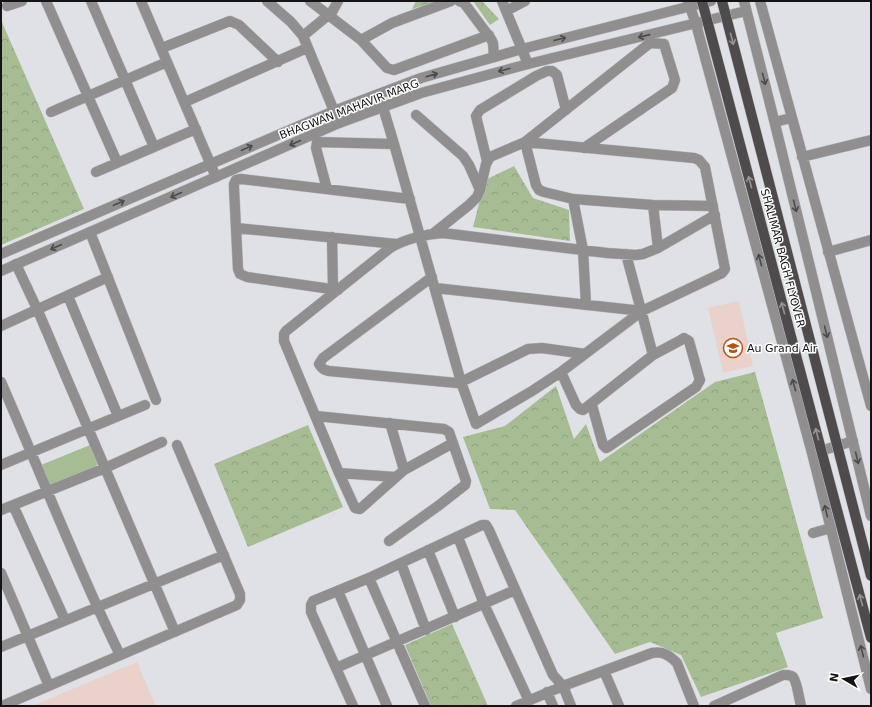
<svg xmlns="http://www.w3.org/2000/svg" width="872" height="707" font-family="'DejaVu Sans',sans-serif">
<defs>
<pattern id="park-crowns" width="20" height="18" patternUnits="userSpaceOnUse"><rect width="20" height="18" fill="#a6bd93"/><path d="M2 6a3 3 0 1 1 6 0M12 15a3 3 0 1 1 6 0" fill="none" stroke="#8ea27e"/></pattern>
</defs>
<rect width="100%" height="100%" fill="#e0e1e6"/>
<path fill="#ead1c9" d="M 739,301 L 753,366 L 723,373 L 708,308 Z
M 137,662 L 156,706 L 32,706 Z"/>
<path fill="#a6bd93" d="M 90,445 L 98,465 L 50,486 L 41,465 Z"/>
<path fill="url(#park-crowns)" d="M 416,1 L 439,1 L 412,9 Z
M 473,1 L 482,1 L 499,19 L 490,25 Z
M 1,20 L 84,209 L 1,245 Z
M 514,166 L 533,198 L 569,210 L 570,241 L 473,227 L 485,180 Z
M 755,372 L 823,618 L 776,633 L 788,667 L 701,697 L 681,655 L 650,642 L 615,654 L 515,510 L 490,509 L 463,437 L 505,426 L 556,386 L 574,439 L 586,424 L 600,462 L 715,382 Z
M 308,425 L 343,507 L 248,547 L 214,464 Z
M 452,624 L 488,706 L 431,706 L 405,645 Z"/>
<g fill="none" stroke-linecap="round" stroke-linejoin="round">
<defs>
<path id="minor" d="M 46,1 L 117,162
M 91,1 L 154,147
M 141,1 L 216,177
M 267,1 L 291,22 L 303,36 L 339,123
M 310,1 L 361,40 L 387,68 L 394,70 L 489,35
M 459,1 L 464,3 L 491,39 L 493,43 L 494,57
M 502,1 L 528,64
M 760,1 L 871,406
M 7,6 L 22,1
M 506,11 L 525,1
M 303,36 L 332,12 L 338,1
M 361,40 L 392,23 L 451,1
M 162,48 L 230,21 L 239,25 L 278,62
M 379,94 L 394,144 L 461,382 L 476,424 L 532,391 L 561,372 L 642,311 L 722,273 L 725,269 L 705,167 L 699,160 L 694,158 L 525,142 L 536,185 L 539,190 L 544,192 L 573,199 L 653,205 L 713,206
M 185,102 L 307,48
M 51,112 L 167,62
M 416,115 L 463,156 L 469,165 L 480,190
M 802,157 L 871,140
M 487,161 L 476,116 L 480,110 L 536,76 L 547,71 L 552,71 L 557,75 L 566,110
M 96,172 L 196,129
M 327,189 L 316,148 L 317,142 L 394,144
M 573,199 L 583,250 L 586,305
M 653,205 L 658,248
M 237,228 L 396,244
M 90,232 L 156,400
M 434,233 L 469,205 L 477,197 L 480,190 L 486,164 L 490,157 L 525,142 L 650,43 L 664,44 L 675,80 L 672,88 L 584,148
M 332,237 L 333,289
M 828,252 L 871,240
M 626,254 L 653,355
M 16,264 L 38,311 L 175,632
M 432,277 L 323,358 L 319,364 C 322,369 324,370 329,371 L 457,383 L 461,382 L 528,349 L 542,348 L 585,354
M 435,288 L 642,311
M 338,290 L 247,277 L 240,274 L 238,269 L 234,188 L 234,184 L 236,180 L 241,179 L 410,199
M 68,296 L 118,416
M 1,326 L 108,277
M 561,372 L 576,405 L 580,409 L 583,410 L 653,355 L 681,340 L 684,338 L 689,341 L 699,377 L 700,380 L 696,387 L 608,447 L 606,448 L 603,445 L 592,405
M 1,382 C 41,473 76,566 120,655
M 316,416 L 444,429 L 449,432 L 465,478 L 466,481 L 465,485 L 438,506 L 389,541
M 390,423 L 404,470
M 453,443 L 404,470 L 360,509 L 355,508 L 339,473 L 284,341 L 284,334 L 286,331 L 390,248 C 405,239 426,234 443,233 L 607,253 L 636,255 L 643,254 L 658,248 L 715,215
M 1,465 L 145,405
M 339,473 L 395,477
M 13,505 L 65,620
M 1,510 L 105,468 L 162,442
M 813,533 L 831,528
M 458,537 L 484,604 L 529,701
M 428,550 L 455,617
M 401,563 L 426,630
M 1,573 L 49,686
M 369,578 L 425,706
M 338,591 L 387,706
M 1,647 L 224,555
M 336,668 L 515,590
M 604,671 L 619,706
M 547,692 L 553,706
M 2,706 L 237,605 L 240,600 L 240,594 L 177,445
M 353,706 L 311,612 L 311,605 L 313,601 L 369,578 L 482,525 L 486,525 L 489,530 L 553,675 L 563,686 L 571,706
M 516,706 L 563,686 L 652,653 C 663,651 669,655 677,663 L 694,706
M 714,706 L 783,675 C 787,675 790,674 793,677 C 797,681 799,699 801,706"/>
<path id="tertiary" d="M 688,1 L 696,24 L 812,453 L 871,689
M 744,1 L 774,120 L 871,516
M 775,122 L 791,118
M 1,254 L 334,111 L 421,78 L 522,49 L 711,1
M 1,271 L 339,123 L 421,93 L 528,64 L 746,11
M 814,453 L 853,441"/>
</defs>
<use href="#minor" stroke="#bbbcc1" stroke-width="11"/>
<use href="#tertiary" stroke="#bbbcc1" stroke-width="11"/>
<use href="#minor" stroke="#918e8f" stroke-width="10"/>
<use href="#tertiary" stroke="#918e8f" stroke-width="10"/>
<defs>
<path id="primary-bridge" d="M 702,1 L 871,638
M 722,1 L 871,576"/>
</defs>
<use href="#primary-bridge" stroke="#bbbcc1" stroke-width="11" stroke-linecap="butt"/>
<use href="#primary-bridge" stroke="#4f4b4c" stroke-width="10"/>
</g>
<defs><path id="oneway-shaft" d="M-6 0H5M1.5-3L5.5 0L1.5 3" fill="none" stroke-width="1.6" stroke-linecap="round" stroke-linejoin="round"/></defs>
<g stroke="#4c4b4c">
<use href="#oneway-shaft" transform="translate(644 36) rotate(167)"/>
<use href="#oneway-shaft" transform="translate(560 39) rotate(-14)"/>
<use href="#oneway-shaft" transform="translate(504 70) rotate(165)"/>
<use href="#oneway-shaft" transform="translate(432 75) rotate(-16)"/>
<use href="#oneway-shaft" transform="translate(764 79) rotate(75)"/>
<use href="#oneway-shaft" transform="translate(295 143) rotate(156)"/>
<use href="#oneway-shaft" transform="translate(247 148) rotate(-23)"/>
<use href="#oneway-shaft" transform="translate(176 195) rotate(156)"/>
<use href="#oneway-shaft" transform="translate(119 203) rotate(-23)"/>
<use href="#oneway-shaft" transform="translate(795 206) rotate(76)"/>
<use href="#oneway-shaft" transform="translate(56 247) rotate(156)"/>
<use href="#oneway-shaft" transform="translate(760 260) rotate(-105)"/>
<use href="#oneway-shaft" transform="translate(826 332) rotate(76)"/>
<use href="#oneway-shaft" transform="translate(794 385) rotate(-105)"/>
<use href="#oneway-shaft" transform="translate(857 458) rotate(76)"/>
<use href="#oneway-shaft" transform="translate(826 511) rotate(-104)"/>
<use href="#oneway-shaft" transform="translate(862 651) rotate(-104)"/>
</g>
<g stroke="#959394">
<use href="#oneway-shaft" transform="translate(732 39) rotate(75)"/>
<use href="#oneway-shaft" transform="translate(750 182) rotate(-105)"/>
<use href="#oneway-shaft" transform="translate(783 308) rotate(-105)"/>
<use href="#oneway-shaft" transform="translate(817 434) rotate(-105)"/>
<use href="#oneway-shaft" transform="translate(861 600) rotate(-105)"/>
</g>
<defs>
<symbol id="school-ring" viewBox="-11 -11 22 22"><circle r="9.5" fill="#fff" stroke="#b45411" stroke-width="1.5"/><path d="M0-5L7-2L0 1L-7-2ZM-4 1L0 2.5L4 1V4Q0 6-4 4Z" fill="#b45411"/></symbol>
</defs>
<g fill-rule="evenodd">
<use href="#school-ring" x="722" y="337" width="22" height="22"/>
</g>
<g text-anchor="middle" stroke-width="3" stroke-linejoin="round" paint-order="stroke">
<g font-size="11" fill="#141416" stroke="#fff">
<text transform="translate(349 109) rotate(-21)" y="4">BHAGWAN MAHAVIR MARG</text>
<text transform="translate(783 258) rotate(75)" y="4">SHALIMAR BAGH FLYOVER</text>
</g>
<g font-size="11" fill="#141416" stroke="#fff" text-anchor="start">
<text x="747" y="352">Au Grand Air</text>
</g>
</g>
<rect width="872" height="707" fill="none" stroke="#141416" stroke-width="4"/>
<g transform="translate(844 679) rotate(279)" stroke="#ffffff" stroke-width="3" paint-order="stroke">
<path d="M0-3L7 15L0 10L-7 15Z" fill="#141416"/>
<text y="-6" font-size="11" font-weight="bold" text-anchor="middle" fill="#141416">N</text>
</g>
</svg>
